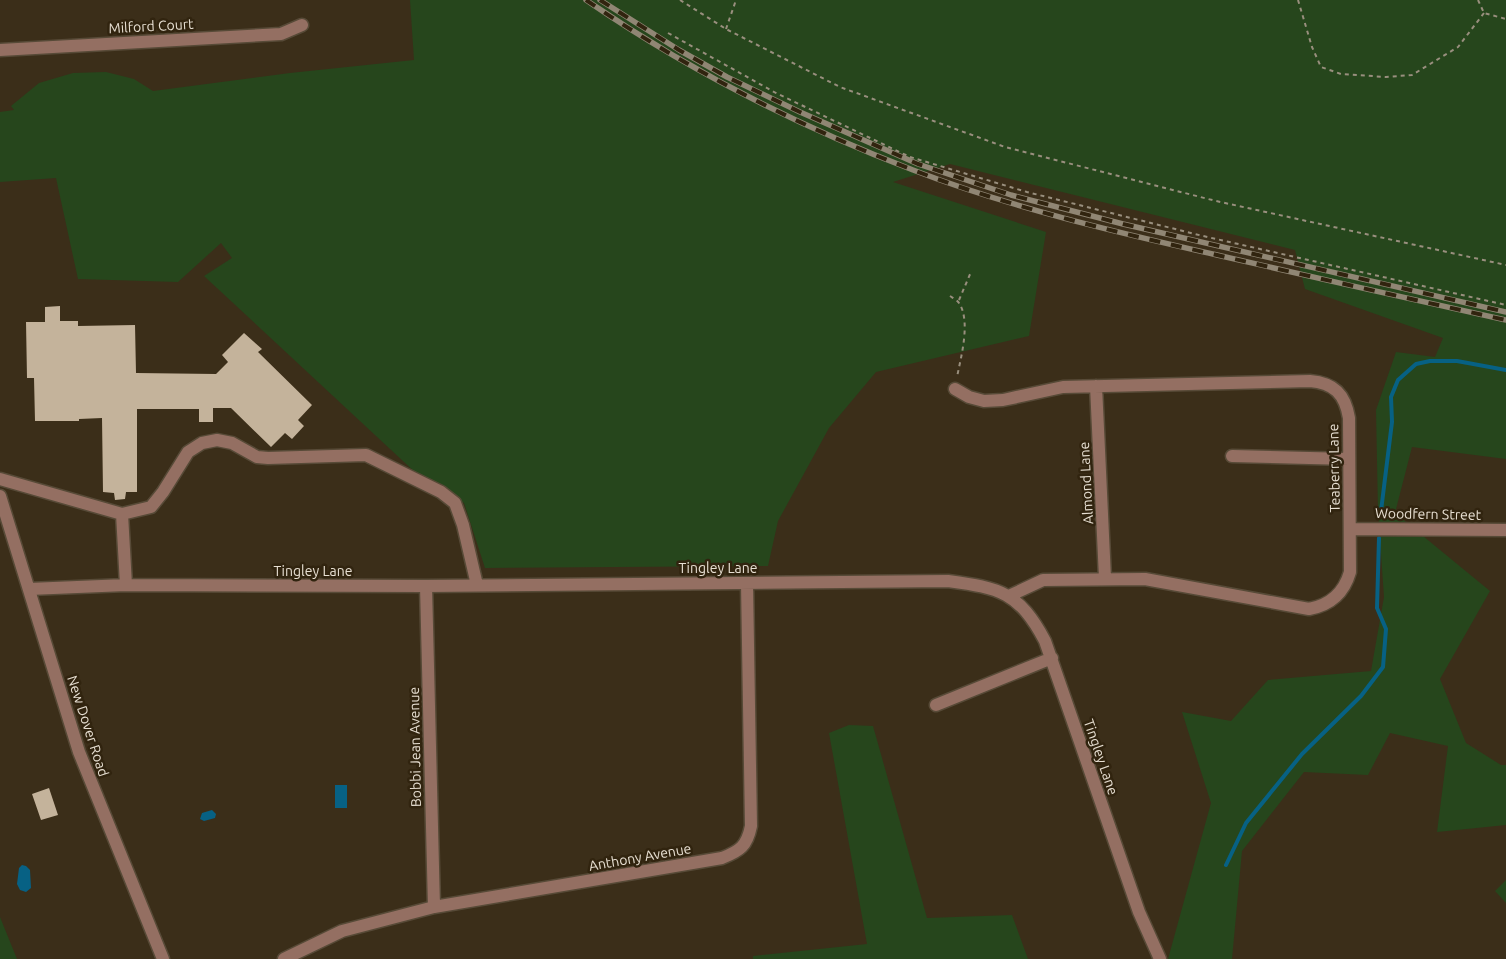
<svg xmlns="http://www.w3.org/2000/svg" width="1506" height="959" font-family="Ubuntu,sans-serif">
<rect width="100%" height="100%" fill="#3b2e19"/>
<path fill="#26461c" d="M 410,0 L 1506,0 L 1506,459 L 1412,447 L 1395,513 L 1490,591 L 1440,679 L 1466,743 L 1501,765 L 1506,765 L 1506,825 L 1437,832 L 1448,746 L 1390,733 L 1368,775 L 1304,772 L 1242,851 L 1232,959 L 1168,959 L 1211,803 L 1182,712 L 1231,721 L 1268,680 L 1371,671 L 1384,597 L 1378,511 L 1376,410 L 1396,352 L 1435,357 L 1443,338 L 1305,289 L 1295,250 L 950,164 L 893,182 L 1046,232 L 1029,336 L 876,372 L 829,428 L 778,521 L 768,566 L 485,568 L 464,503 L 418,475 L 204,276 L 232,258 L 221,243 L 178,282 L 78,279 L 56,178 L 0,182 L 0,112 L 14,110 L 11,106 L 39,83 L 73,73 L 106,72 L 134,79 L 153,91 L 290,73 L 414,60 Z
M 849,725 L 873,726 L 927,918 L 1012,915 L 1028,959 L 753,959 L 753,956 L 867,944 L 829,733 Z
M 1506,880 L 1506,903 L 1495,891 Z
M 0,917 L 17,959 L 0,959 Z"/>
<path fill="#076184" d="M 335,785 L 347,785 L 347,808 L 335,808 Z
M 212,810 L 216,814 L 215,818 L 204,821 L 200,819 L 202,813 Z
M 22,865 L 26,866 L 30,870 L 31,888 L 26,892 L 20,890 L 17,884 L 19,868 Z"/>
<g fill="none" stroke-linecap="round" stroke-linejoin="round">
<path stroke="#076184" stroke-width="4" d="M 1381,511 L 1392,422 L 1391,397 L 1398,380 L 1416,364 L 1430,361 L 1457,361 L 1506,370
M 1226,865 L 1246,823 L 1302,754 L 1361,696 L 1383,667 L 1386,629 L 1377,608 L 1379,538"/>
</g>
<path fill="#c4b39b" d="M 60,306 L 60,321 L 78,321 L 78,326 L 135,325 L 136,373 L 216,374 L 228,362 L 222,355 L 244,333 L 262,349 L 258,352 L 312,405 L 298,420 L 304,426 L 292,439 L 285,433 L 271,447 L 231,408 L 213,408 L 213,422 L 199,422 L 199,409 L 137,409 L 137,492 L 126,492 L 125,499 L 115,500 L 114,493 L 103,492 L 102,418 L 79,419 L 79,421 L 35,421 L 34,378 L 27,378 L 26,322 L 45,322 L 45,307 Z
M 49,788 L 58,815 L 41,820 L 32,794 Z"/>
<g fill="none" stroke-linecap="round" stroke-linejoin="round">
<defs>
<path id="minor" d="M 0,50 L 281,34 L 302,25
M 1096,386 L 1105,578
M 955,389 L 969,397 L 984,401 L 1003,400 L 1063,387 L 1310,381 C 1334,383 1345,394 1349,418 L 1350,572 C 1344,593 1331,605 1309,609 L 1145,579 L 1043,580 L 1009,596
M 1232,456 L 1349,459
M 0,479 L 122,514 L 151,507 L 163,492 L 188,452 L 202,443 L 217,440 L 232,443 L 257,457 L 268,458 L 366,455 L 441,492 L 455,503 L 463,525 L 477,585
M 0,496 L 79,752 L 163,959
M 122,514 L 126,585
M 1350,529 L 1506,530
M 426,586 L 434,907
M 29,589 L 126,585 L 426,586 L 948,581 C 1000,588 1019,592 1045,641 L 1139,912 L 1160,959
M 936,705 L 1052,658
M 284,959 L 342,931 L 434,907 L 722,858 C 740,851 747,846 751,826 L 747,583"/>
</defs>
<use href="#minor" stroke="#574a37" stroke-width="15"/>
<path stroke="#998f7e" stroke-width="2" stroke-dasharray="4 4" stroke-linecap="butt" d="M 680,0 L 726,29 L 840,87 L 1005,147 L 1216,201 L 1506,265
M 1298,0 L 1312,47 L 1321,67 L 1341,74 L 1386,77 L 1412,75 L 1458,47 L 1484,13
M 1478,0 L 1484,13 L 1506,19
M 726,29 L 736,0
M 668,33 L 776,93 L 910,157 L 1027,192 L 1203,236 L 1506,305
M 950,296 C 953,298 957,300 959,303 C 971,321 961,357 957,377
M 959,300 L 971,272"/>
<use href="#minor" stroke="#946f62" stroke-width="12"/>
<defs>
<path id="rail" d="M 586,0 C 688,70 798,126 913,170 C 1012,208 1115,232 1217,255 C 1313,277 1410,299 1506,320
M 600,0 L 679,50 L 727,77 L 800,112 L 918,164 L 1011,195 L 1123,224 L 1506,312"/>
</defs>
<use href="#rail" stroke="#908674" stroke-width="5.5"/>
<use href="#rail" stroke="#31240f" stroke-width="4" stroke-dasharray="11" stroke-linecap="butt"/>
</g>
<g text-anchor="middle" stroke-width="5" stroke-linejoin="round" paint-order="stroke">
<g font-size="14" fill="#e7dfd2" stroke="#31240f">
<text transform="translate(151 26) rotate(-3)" y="5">Milford Court</text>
<text transform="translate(1334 468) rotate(-91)" y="5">Teaberry Lane</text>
<text transform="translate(1086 483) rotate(-93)" y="5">Almond Lane</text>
<text transform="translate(1428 514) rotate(1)" y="5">Woodfern Street</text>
<text x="718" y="573">Tingley Lane</text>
<text x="313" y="576">Tingley Lane</text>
<text transform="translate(88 726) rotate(72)" y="5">New Dover Road</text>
<text transform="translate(415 747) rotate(-91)" y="5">Bobbi Jean Avenue</text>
<text transform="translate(1101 757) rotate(71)" y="5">Tingley Lane</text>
<text transform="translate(640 857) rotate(-10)" y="5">Anthony Avenue</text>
</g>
</g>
</svg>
